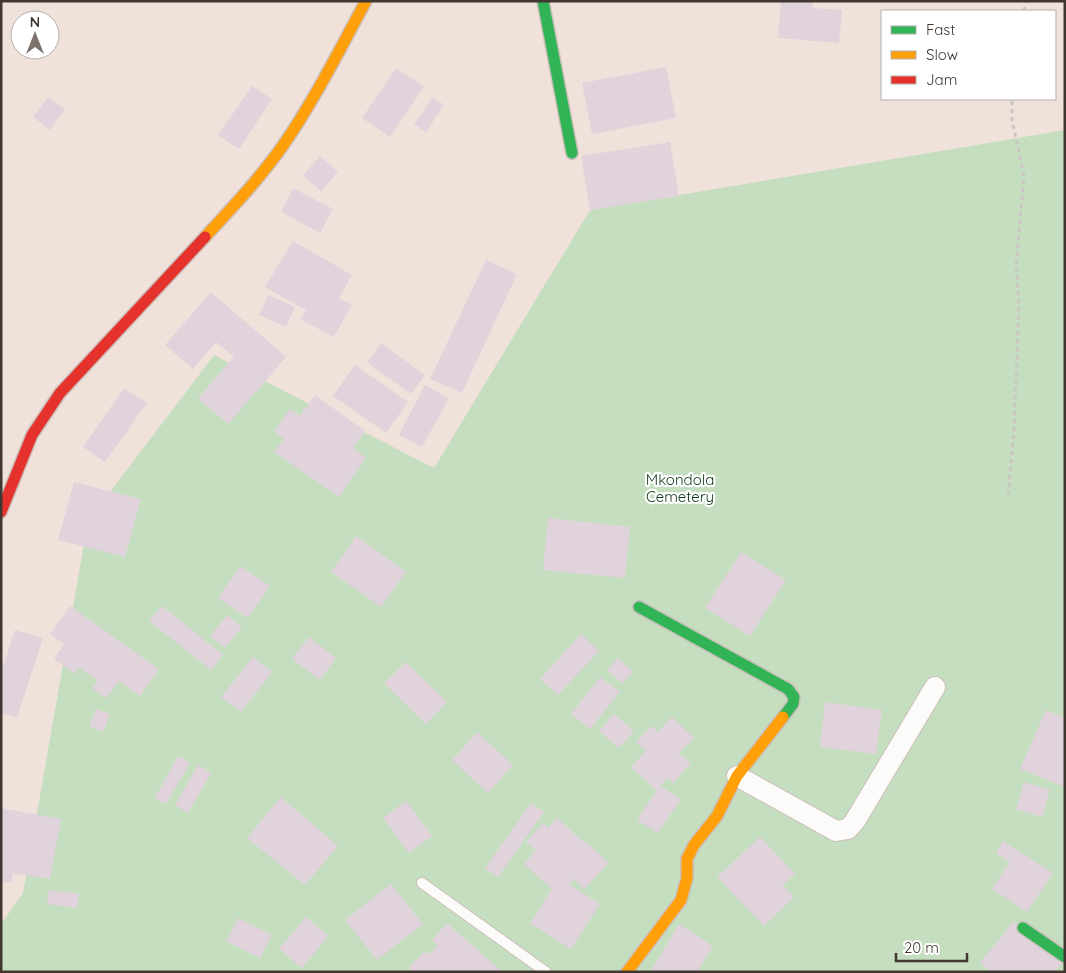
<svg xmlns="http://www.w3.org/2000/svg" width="1066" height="973" font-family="Quicksand,sans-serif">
<rect width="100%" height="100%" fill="#f0e2da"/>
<path fill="#c6dec0" d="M 1065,130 L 1065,972 L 1,972 L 1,924 L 23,893 L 88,521 L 214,355 L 434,468 L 590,210 Z"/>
<path fill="#e0d3db" d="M 781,1 L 813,1 L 813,8 L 842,10 L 839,43 L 778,38 Z
M 666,67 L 676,118 L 592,134 L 582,83 Z
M 396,68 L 424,87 L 390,137 L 362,118 Z
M 252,86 L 272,99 L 239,149 L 218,135 Z
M 48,97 L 65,109 L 50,130 L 33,117 Z
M 433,97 L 444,105 L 426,132 L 414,124 Z
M 670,142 L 679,196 L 590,210 L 581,156 Z
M 320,156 L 338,172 L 321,191 L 303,175 Z
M 293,188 L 333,209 L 320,233 L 281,212 Z
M 293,241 L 352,275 L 339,298 L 352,305 L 334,337 L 300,319 L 306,310 L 265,287 Z
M 486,260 L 517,274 L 462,393 L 430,379 Z
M 211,292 L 286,357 L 228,424 L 198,398 L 234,357 L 216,342 L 193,369 L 165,345 Z
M 268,295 L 295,307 L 286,327 L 259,315 Z
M 381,343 L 425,375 L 411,394 L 367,362 Z
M 355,365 L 408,402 L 386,433 L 333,396 Z
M 425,385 L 449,398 L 422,447 L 399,435 Z
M 124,388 L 147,403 L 105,462 L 83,447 Z
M 315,395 L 365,431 L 353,448 L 366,458 L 339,497 L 274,452 L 284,439 L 274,432 L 290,409 L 300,416 Z
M 74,482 L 141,499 L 125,557 L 58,540 Z
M 548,518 L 630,527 L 625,578 L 543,570 Z
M 356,536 L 406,572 L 381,607 L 331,572 Z
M 741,552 L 786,580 L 750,636 L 705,608 Z
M 240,566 L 270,586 L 248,618 L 218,598 Z
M 70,606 L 159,669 L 140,696 L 119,681 L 106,698 L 92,688 L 98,681 L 79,667 L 75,674 L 54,659 L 64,644 L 50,634 Z
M 162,606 L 223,655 L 211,670 L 149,621 Z
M 227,615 L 242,627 L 225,648 L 210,636 Z
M 15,630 L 43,638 L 17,718 L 1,713 L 1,673 Z
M 581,634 L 599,651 L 558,695 L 540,679 Z
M 309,637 L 336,658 L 320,680 L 292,659 Z
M 253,657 L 272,672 L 241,712 L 221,697 Z
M 618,658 L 633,672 L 622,683 L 607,670 Z
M 406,662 L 447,702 L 426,724 L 384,683 Z
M 600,677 L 620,692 L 590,729 L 571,714 Z
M 825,702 L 882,710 L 876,754 L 820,747 Z
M 96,709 L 110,714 L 103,732 L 89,726 Z
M 1046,710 L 1065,718 L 1065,787 L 1020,769 Z
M 614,714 L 634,731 L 619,748 L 599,731 Z
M 672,717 L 694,738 L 679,753 L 691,763 L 673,783 L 667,778 L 660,786 L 681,799 L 658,833 L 637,820 L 659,787 L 656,790 L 631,767 L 646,751 L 636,742 L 651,726 L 658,732 Z
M 477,732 L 513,765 L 488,793 L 452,760 Z
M 178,756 L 190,763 L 166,804 L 155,798 Z
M 198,765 L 211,773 L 188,813 L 175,805 Z
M 1024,782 L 1050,790 L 1042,817 L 1016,809 Z
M 281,797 L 338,846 L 305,885 L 247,838 Z
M 406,801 L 432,836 L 409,853 L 383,818 Z
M 531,803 L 544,812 L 498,877 L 485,868 Z
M 1,808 L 61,819 L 50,879 L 13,873 L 11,883 L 1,881 Z
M 557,818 L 585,843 L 586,842 L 609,863 L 584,889 L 574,879 L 569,884 L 600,904 L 571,949 L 530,923 L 552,889 L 524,864 L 536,850 L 526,842 L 543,823 L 548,828 Z
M 760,837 L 795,874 L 783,885 L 794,897 L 764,926 L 717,877 Z
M 1003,841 L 1053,873 L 1027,912 L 992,889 L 1010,862 L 996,853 Z
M 391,884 L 423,924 L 377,960 L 345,920 Z
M 49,890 L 79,894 L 77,908 L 47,904 Z
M 306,917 L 328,936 L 302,968 L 279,949 Z
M 238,918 L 272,935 L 260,958 L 226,941 Z
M 1013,922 L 1063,962 L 1055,972 L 990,972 L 980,963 Z
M 447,923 L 501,971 L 500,972 L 413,972 L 409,968 L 425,951 L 429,955 L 438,945 L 432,940 Z
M 679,924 L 713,946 L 697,972 L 650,972 Z"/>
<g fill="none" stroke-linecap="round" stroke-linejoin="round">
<defs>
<path id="lane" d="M 422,883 L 546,972"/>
<path id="street" d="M 737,776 L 836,831 L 848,829 L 855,821 L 935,687"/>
<path id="fast" d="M 543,1 L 572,153
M 639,607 L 788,689 L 794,697 L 793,704 L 783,717
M 1023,928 L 1065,957"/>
<path id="slow" d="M 205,237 C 232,208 261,177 284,144 C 315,99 340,49 366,1
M 627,972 L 681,900 L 687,878 L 687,859 L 694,845 L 717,816 L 737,776 L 783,717"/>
<path id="jam" d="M 1,512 L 32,435 L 60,393 L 205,237"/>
</defs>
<use href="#lane" stroke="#cabfb9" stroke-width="12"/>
<use href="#street" stroke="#cabfb9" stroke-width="22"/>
<use href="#fast" stroke="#cabfb9" stroke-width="14"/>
<use href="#slow" stroke="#cabfb9" stroke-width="14"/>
<use href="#jam" stroke="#cabfb9" stroke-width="14"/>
<path stroke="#cac5c3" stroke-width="3" stroke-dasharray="4 4" stroke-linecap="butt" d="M 1024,11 L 1026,1
M 1008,495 L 1014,430 L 1019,304 L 1016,265 L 1024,176 L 1012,120 L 1012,99"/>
<use href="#lane" stroke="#fdfbf9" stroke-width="10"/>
<use href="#street" stroke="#fdfbf9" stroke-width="20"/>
<use href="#fast" stroke="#30b455" stroke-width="11"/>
<use href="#slow" stroke="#ff9f0a" stroke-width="11"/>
<use href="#jam" stroke="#e5322d" stroke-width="11"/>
</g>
<g text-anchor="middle" stroke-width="4.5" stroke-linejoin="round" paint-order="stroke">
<g font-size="15" fill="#0d3918" stroke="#fff">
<text x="680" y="485">Mkondola<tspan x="680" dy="17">Cemetery</tspan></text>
</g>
</g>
<rect width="1066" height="973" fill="none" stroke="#413731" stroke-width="5"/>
<rect x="881" y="10" width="175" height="90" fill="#ffffff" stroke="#b3afad"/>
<rect x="891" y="26" width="25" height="8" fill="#30b455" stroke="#b3afad"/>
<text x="926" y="35" font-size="15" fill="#413731">Fast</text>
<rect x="891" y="51" width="25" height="8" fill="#ff9f0a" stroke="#b3afad"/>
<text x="926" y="60" font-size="15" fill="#413731">Slow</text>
<rect x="891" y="76" width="25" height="8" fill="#e5322d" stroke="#b3afad"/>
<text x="926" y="85" font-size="15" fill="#413731">Jam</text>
<g transform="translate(35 35)"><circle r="24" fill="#ffffff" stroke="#b3afad"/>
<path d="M0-4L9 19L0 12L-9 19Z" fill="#7e736c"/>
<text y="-8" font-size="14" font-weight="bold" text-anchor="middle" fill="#413731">N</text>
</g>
<path d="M896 953v8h71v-8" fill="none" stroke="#413731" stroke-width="2.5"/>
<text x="904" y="953" font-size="15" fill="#413731" stroke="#ffffff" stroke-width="4" paint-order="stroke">20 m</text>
</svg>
